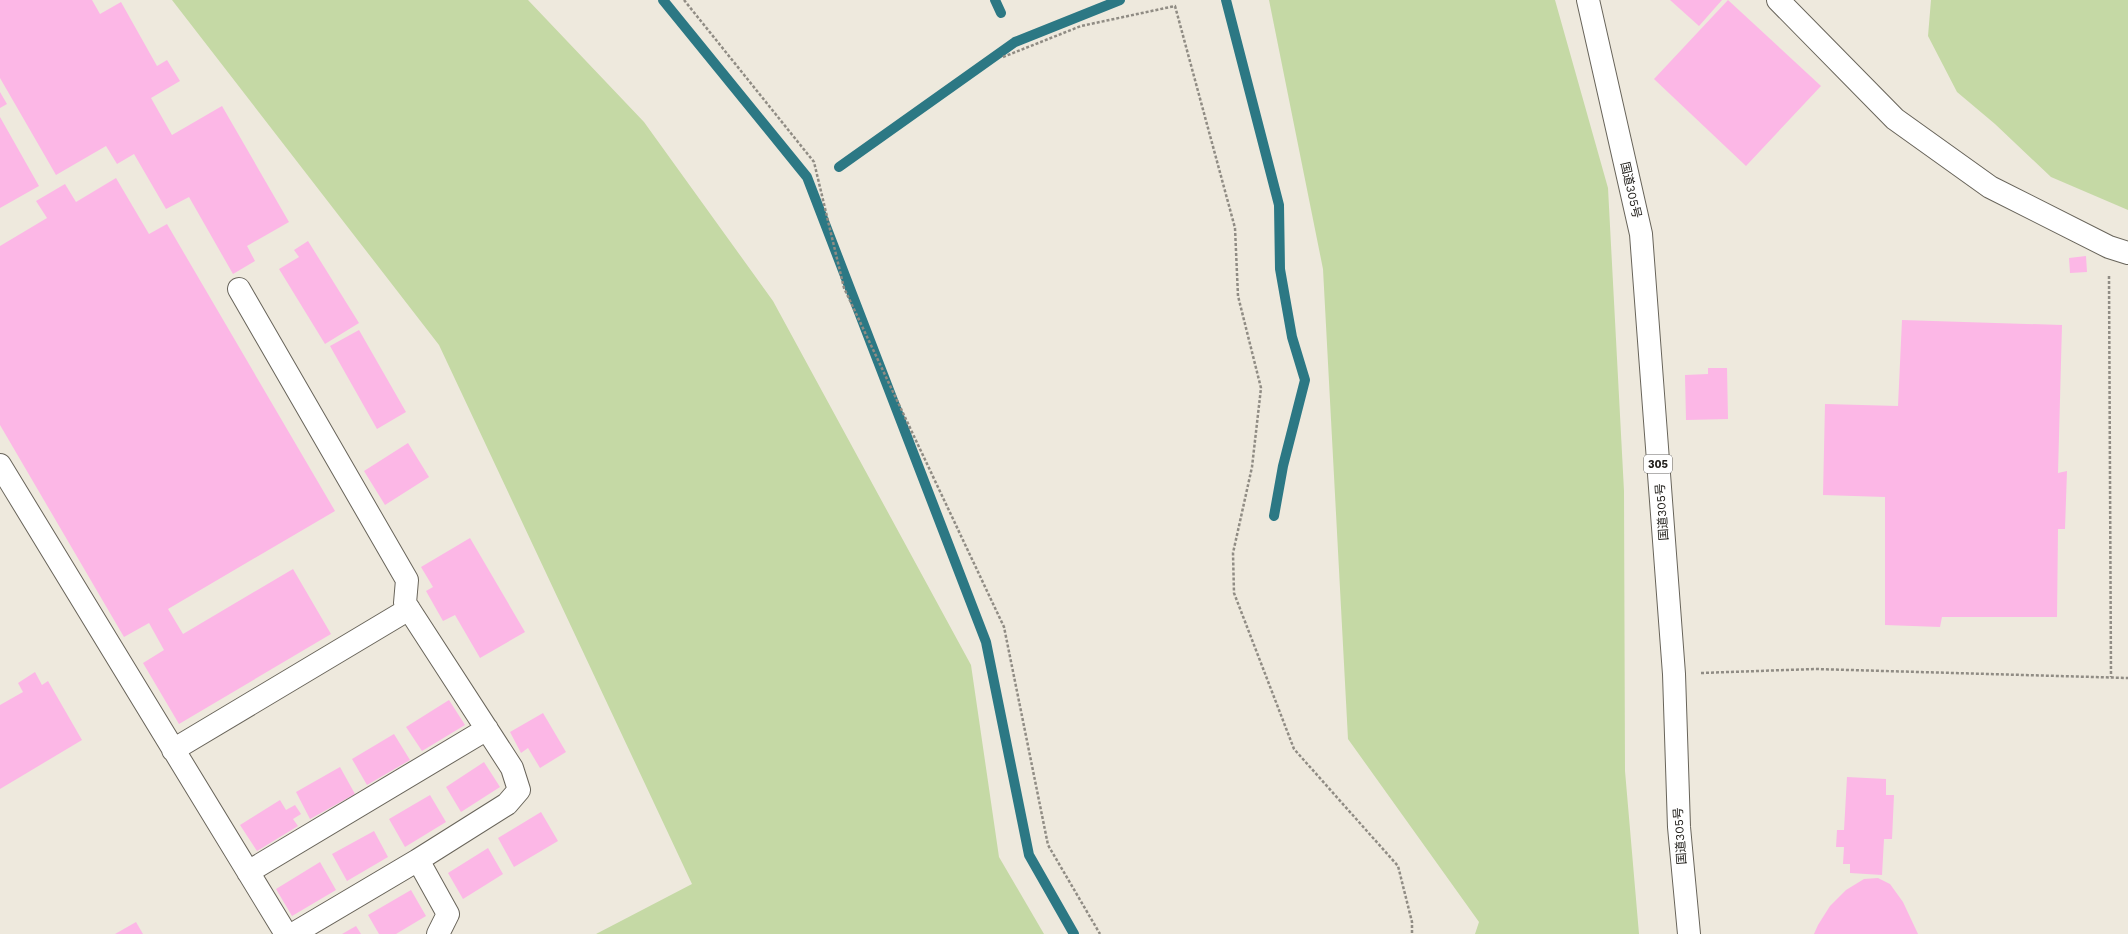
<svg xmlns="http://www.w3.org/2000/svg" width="2128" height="934" font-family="'Work Sans','Noto Sans JP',sans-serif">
<rect width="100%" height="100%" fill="#eee9dd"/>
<path fill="#c5d9a5" d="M 172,0 L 528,0 L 644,122 L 773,301 L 971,665 L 999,857 L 1044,934 L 596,934 L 692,884 L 439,345 Z
M 1269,0 L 1555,0 L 1608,188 L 1624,491 L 1625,771 L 1639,934 L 1475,934 L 1479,922 L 1348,739 L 1323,269 Z
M 1931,0 L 2128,0 L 2128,210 L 2051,177 L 1995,124 L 1957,92 L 1928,36 Z"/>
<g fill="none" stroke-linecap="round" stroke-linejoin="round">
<path stroke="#2c7884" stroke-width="10" d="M 663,0 L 807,177 L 986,642 L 1029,855 L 1074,934
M 995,0 L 1001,13
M 1226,0 L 1279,205 L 1280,269 L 1292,337 L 1305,380 L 1283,466 L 1274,516
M 839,167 L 1015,42 L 1120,0"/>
</g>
<path fill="#fcb7e6" d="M 0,0 L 92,0 L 100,14 L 121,2 L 157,66 L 167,60 L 180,81 L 151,98 L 172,135 L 222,106 L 289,222 L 247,246 L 255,261 L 233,274 L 189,197 L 166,209 L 134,154 L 117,164 L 106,146 L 56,175 L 0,78 Z
M 1670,0 L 1722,0 L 1699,26 Z
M 1728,0 L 1821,86 L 1746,166 L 1654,79 Z
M 0,92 L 7,104 L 0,108 Z
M 0,117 L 39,186 L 0,208 Z
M 116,178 L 149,234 L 167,224 L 335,511 L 168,609 L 183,634 L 293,569 L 331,634 L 179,724 L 143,663 L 164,650 L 149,623 L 124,637 L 0,425 L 0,246 L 47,218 L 36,201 L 65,184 L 76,202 Z
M 308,241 L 359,323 L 325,344 L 279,269 L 299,257 L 294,250 Z
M 2086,256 L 2087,272 L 2070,273 L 2069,258 Z
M 1902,320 L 2062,325 L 2058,473 L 2067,471 L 2065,529 L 2058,529 L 2057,617 L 1942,617 L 1940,627 L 1885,625 L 1885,497 L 1823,495 L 1825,404 L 1898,406 Z
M 359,330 L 406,412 L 377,429 L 330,346 Z
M 1708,368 L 1727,368 L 1728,419 L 1686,420 L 1685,375 L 1708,374 Z
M 408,443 L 429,477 L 385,505 L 364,471 Z
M 470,538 L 525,632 L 480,658 L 455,615 L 443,621 L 426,591 L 433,587 L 421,567 Z
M 35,672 L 42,685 L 48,681 L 82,740 L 0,789 L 0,705 L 23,692 L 18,683 Z
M 449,700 L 465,725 L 422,751 L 406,727 Z
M 543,713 L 566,752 L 540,768 L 528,748 L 521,753 L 510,732 Z
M 394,734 L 410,760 L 367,785 L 352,759 Z
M 484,762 L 500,787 L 461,812 L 446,787 Z
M 340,767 L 355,794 L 310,819 L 296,792 Z
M 1847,777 L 1886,779 L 1886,795 L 1894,795 L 1892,839 L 1884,839 L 1882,875 L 1850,873 L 1850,864 L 1843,864 L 1844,847 L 1836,847 L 1837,830 L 1844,830 Z
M 430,795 L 446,822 L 405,847 L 389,819 Z
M 280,800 L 286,810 L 295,805 L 301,814 L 293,819 L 298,826 L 257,851 L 240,825 Z
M 541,812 L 558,841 L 514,867 L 498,838 Z
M 374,831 L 388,857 L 347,881 L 332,854 Z
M 488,848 L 503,874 L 463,899 L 448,873 Z
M 320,862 L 336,890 L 292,916 L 276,889 Z
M 1878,878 L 1890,884 L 1903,902 L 1918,934 L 1814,934 L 1818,925 L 1830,906 L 1846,890 L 1864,879 Z
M 411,890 L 426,916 L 396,934 L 379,934 L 368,915 Z
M 136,922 L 143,934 L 115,934 Z
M 356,926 L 361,934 L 342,934 Z"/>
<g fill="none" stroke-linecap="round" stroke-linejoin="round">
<defs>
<path id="minor" d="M 239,289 L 407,580 L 405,603 L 512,768 L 519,790 L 507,804 L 418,860 L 448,914 L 438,934
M 0,465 L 286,934
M 173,750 L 409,609
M 248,872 L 487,729
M 293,934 L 418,860"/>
<path id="tertiary" d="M 1778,0 L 1895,119 L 1990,187 L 2109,247 L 2128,253"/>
<path id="trunk" d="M 1588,0 L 1641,234 L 1674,674 L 1679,827 L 1689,934"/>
</defs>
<use href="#minor" stroke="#68645a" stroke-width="24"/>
<use href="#tertiary" stroke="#68645a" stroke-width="24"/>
<use href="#trunk" stroke="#68645a" stroke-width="24"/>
<path stroke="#908c84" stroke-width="2.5" stroke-dasharray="3 2" stroke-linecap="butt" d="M 684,0 L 814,162 L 844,288 L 1004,627 L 1048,845 L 1100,934
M 1003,57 L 1081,26 L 1175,6 L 1235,228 L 1238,296 L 1261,388 L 1252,467 L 1233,553 L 1234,593 L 1294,749 L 1398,866 L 1412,922 L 1412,934
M 2109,276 L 2111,677
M 1701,673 L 1815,669 L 2128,678"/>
<use href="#minor" stroke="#fff" stroke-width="22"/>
<use href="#tertiary" stroke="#fff" stroke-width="22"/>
<use href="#trunk" stroke="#fff" stroke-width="22"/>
</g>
<g text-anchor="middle" stroke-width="3.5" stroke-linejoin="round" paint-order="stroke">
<rect fill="#fff" stroke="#666462" stroke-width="1" x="1644" y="455" width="28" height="18" rx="3"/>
<g font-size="11" font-weight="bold" fill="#24221e">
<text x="1658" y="468">305</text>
</g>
<g font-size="12" fill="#24221e" stroke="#fff">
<text transform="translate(1631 190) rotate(77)" y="4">国道305号</text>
<text transform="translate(1662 512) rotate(-94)" y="4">国道305号</text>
<text transform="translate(1680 836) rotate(-94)" y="4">国道305号</text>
</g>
</g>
</svg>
